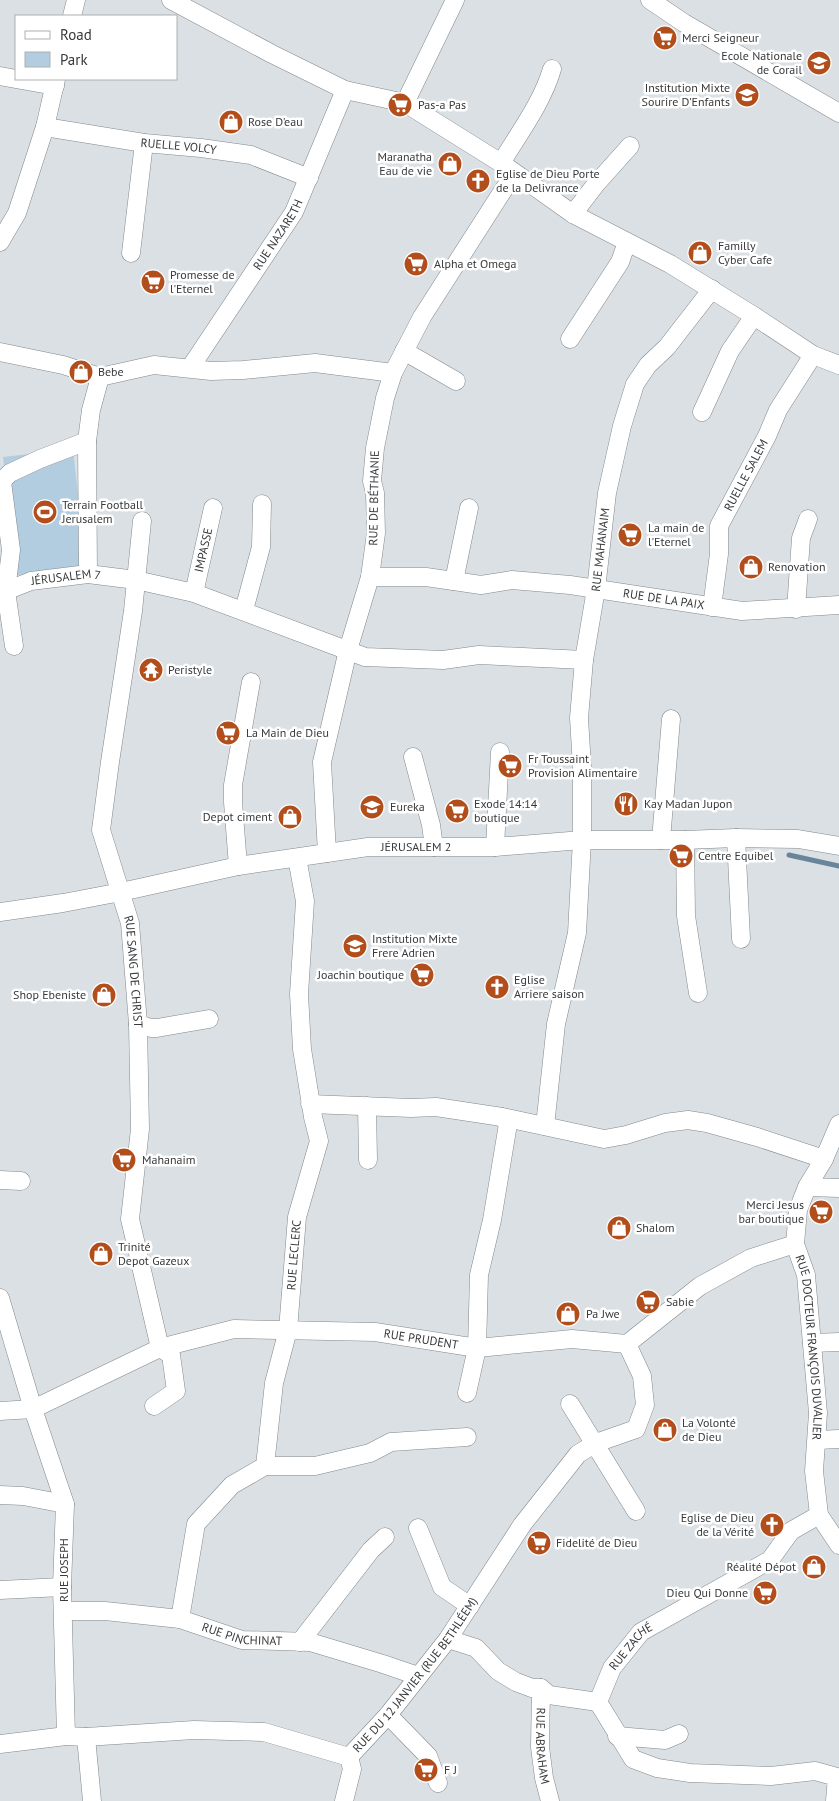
<svg xmlns="http://www.w3.org/2000/svg" width="839" height="1801" font-family="'PT Sans',sans-serif">
<rect width="100%" height="100%" fill="#dae0e4"/>
<path fill="#b3cde0" d="M 73,449 L 86,567 L 17,575 L 3,457 Z"/>
<g fill="none" stroke-linecap="round" stroke-linejoin="round">
<path stroke="#698599" stroke-width="5" d="M 789,855 L 839,866"/>
<defs>
<g id="minor">
<path d="M 171,0 L 272,54 L 345,90 L 405,103 L 501,163 L 573,214 L 670,264 L 754,316 L 813,355 L 839,365"/>
<path d="M 650,0 L 684,23 L 839,113"/>
<path d="M 72,16 L 76,0"/>
<path d="M 0,76 L 55,86"/>
<path d="M 405,103 L 455,0"/>
<path id="s1" d="M 45,127 L 144,143 L 201,148 L 251,155 L 309,178"/>
<path d="M 501,163 C 519,133 542,103 552,69"/>
<path d="M 573,214 L 596,184 L 630,146"/>
<path d="M 0,242 L 17,213 L 45,127 L 56,79"/>
<path d="M 131,253 L 144,143"/>
<path d="M 570,339 L 620,262 L 627,242"/>
<path d="M 404,351 L 456,381"/>
<path d="M 0,352 L 63,365 L 100,377 L 154,365 L 211,371 L 243,370 L 315,363 L 393,373"/>
<path id="s2" d="M 190,368 L 294,212 L 345,90"/>
<path d="M 702,412 L 730,351 L 754,316"/>
<path d="M 2,482 L 11,550 L 6,591 L 14,646"/>
<path d="M 0,483 L 10,473 L 40,459 L 87,441"/>
<path id="s3" d="M 142,521 L 133,611 L 110,762 L 101,830 L 130,923 L 138,1024 L 140,1129 L 130,1219 L 160,1348 L 171,1355 L 176,1391 L 154,1406"/>
<path d="M 88,574 L 87,441 L 91,410 L 100,377"/>
<path id="s4" d="M 370,577 L 426,577 L 481,585 L 512,580 L 570,585 L 742,611 L 839,605"/>
<path d="M 454,581 L 469,508"/>
<path id="s5" d="M 194,593 L 213,508"/>
<path id="s6" d="M 0,596 L 6,591 L 31,581 L 88,574 L 136,580 L 194,593 L 365,657 L 443,660 L 479,655 L 584,660"/>
<path id="s7" d="M 712,607 L 719,554 L 719,526 L 767,436 L 778,410 L 813,355"/>
<path d="M 796,609 L 801,538 L 808,519"/>
<path d="M 244,610 L 261,547 L 262,504"/>
<path d="M 413,757 L 431,825 L 434,847"/>
<path d="M 736,838 L 741,939"/>
<path d="M 661,840 L 671,719"/>
<path d="M 685,840 L 686,916 L 698,993"/>
<path d="M 495,847 L 500,752"/>
<path d="M 327,853 L 322,762 L 348,650 L 370,577 L 376,533 L 375,493 L 372,481 L 375,448 L 385,398 L 393,373 L 422,317 L 502,192 L 515,174"/>
<path d="M 238,866 L 233,802 L 233,785 L 251,682"/>
<path id="s8" d="M 0,912 L 63,903 L 121,892 L 238,866 L 368,847 L 495,847 L 582,840 L 685,840 L 736,838 L 798,839 L 839,846"/>
<path d="M 138,1024 L 151,1028 L 157,1028 L 209,1019"/>
<path d="M 310,1104 L 411,1108 L 436,1107 L 502,1117 L 604,1139 L 626,1135 L 665,1123 L 688,1120 L 707,1123 L 757,1137 L 824,1159"/>
<path d="M 367,1106 L 368,1160"/>
<path id="s9" d="M 839,1124 L 824,1159 L 807,1187 L 798,1210 L 795,1244 L 806,1275 L 818,1413 L 814,1471 L 819,1515 L 839,1545"/>
<path id="s10" d="M 545,1126 L 556,1024 L 577,933 L 582,840 L 582,767 L 579,718 L 584,660 L 596,589 L 607,493 L 622,426 L 635,384 L 648,365 L 667,347 L 712,289"/>
<path d="M 0,1180 L 21,1181"/>
<path d="M 807,1187 L 839,1188"/>
<path d="M 0,1298 L 33,1409 L 65,1504 L 62,1587 L 66,1736"/>
<path d="M 812,1343 L 839,1342"/>
<path d="M 467,1393 L 477,1348 L 479,1275 L 492,1220 L 508,1124 L 502,1117"/>
<path d="M 570,1404 L 636,1511"/>
<path id="s11" d="M 0,1411 L 33,1409 L 160,1348 L 234,1329 L 375,1332 L 477,1348 L 572,1339 L 627,1344 L 700,1286 L 751,1258 L 795,1244"/>
<path d="M 817,1440 L 839,1439"/>
<path d="M 265,1466 L 315,1466 L 370,1453 L 391,1442 L 467,1437"/>
<path d="M 0,1495 L 23,1496 L 65,1504"/>
<path d="M 418,1528 L 442,1587 L 470,1606"/>
<path d="M 0,1590 L 62,1587"/>
<path id="s12" d="M 64,1611 L 105,1611 L 180,1619 L 242,1640 L 310,1642 L 383,1664 L 418,1676"/>
<path id="s13" d="M 180,1619 L 196,1524 L 232,1485 L 265,1466 L 274,1383 L 288,1330 L 297,1217 L 319,1141 L 313,1117 L 302,1049 L 299,994 L 305,901 L 297,858"/>
<path id="s14" d="M 448,1639 L 476,1648 L 498,1671 L 516,1682 L 532,1688 L 541,1688 L 549,1695 L 598,1702 L 612,1668 L 641,1632 L 770,1560 L 791,1531 L 819,1515"/>
<path d="M 300,1642 L 371,1550 L 385,1537"/>
<path id="s15" d="M 541,1688 L 540,1747 L 544,1778 L 550,1801"/>
<path d="M 598,1702 L 633,1759 L 657,1768 L 690,1773 L 771,1776 L 815,1771 L 837,1777 L 835,1801"/>
<path d="M 388,1715 L 428,1756 L 438,1783"/>
<path d="M 617,1736 L 665,1740 L 679,1734"/>
<path d="M 86,1737 L 92,1801"/>
<path id="s16" d="M 0,1744 L 66,1736 L 86,1737 L 194,1730 L 264,1732 L 349,1757 L 388,1715 L 448,1639 L 522,1525 L 578,1454 L 596,1443 L 636,1429 L 645,1405 L 642,1376 L 627,1344"/>
<path d="M 344,1801 L 352,1769 L 349,1757"/>
</g>
</defs>
<use href="#minor" stroke="#82888c" stroke-width="19"/>
<use href="#minor" stroke="#fff" stroke-width="18"/>
</g>
<defs>
<symbol id="supermarket-disc" viewBox="-11 -11 22 22"><circle r="9.5" fill="#b24e1c" stroke="#fff"/><path d="M-6-5.5h2.5l.6 2H6L4.5 2H-2.5L-4.4-4H-6ZM-1.5 3.2a1.3 1.3 0 1 0 .1 0ZM3 3.2a1.3 1.3 0 1 0 .1 0Z" fill="#fff"/></symbol>
<symbol id="school-disc" viewBox="-11 -11 22 22"><circle r="9.5" fill="#b24e1c" stroke="#fff"/><path d="M0-5L7-2L0 1L-7-2ZM-4 1L0 2.5L4 1V4Q0 6-4 4Z" fill="#fff"/></symbol>
<symbol id="shop-disc" viewBox="-11 -11 22 22"><circle r="9.5" fill="#b24e1c" stroke="#fff"/><path d="M-5-2.5h2.3a2.7 3.5 0 0 1 5.4 0H5L5.5 6h-11ZM-1.5-2.5h3a1.5 2.3 0 0 0-3 0Z" fill="#fff"/></symbol>
<symbol id="church-disc" viewBox="-11 -11 22 22"><circle r="9.5" fill="#b24e1c" stroke="#fff"/><path d="M-1.2-6h2.4v3.5h3.3v2.4h-3.3V6h-2.4V-.1h-3.3v-2.4h3.3Z" fill="#fff"/></symbol>
<symbol id="stadium-disc" viewBox="-11 -11 22 22"><circle r="9.5" fill="#b24e1c" stroke="#fff"/><path d="M0-5a6.5 5 0 1 0 0 10a6.5 5 0 1 0 0-10ZM-3.5-1.8h7v3.6h-7Z" fill="#fff"/></symbol>
<symbol id="temple-disc" viewBox="-11 -11 22 22"><circle r="9.5" fill="#b24e1c" stroke="#fff"/><path d="M0-6L5-2H3V0L6.5 2.5H4V6H1.5V3h-3V6H-4V2.5H-6.5L-3 0V-2H-5Z" fill="#fff"/></symbol>
<symbol id="restaurant-disc" viewBox="-11 -11 22 22"><circle r="9.5" fill="#b24e1c" stroke="#fff"/><path d="M-5-6h1v4h1v-4h1v4h1v-4h1v5L-1.5 .5V6h-2V.5L-5-1ZM5-6V6H3V1.5H1.5Q1.5-4 5-6Z" fill="#fff"/></symbol>
</defs>
<g fill-rule="evenodd">
<use href="#supermarket-disc" x="651" y="24" width="28" height="28"/>
<use href="#school-disc" x="805" y="49" width="28" height="28"/>
<use href="#school-disc" x="733" y="81" width="28" height="28"/>
<use href="#supermarket-disc" x="386" y="91" width="28" height="28"/>
<use href="#shop-disc" x="217" y="108" width="28" height="28"/>
<use href="#shop-disc" x="436" y="150" width="28" height="28"/>
<use href="#church-disc" x="464" y="167" width="28" height="28"/>
<use href="#shop-disc" x="686" y="239" width="28" height="28"/>
<use href="#supermarket-disc" x="402" y="250" width="28" height="28"/>
<use href="#supermarket-disc" x="139" y="268" width="28" height="28"/>
<use href="#shop-disc" x="67" y="358" width="28" height="28"/>
<use href="#stadium-disc" x="31" y="498" width="28" height="28"/>
<use href="#supermarket-disc" x="616" y="521" width="28" height="28"/>
<use href="#shop-disc" x="737" y="553" width="28" height="28"/>
<use href="#temple-disc" x="137" y="656" width="28" height="28"/>
<use href="#supermarket-disc" x="214" y="719" width="28" height="28"/>
<use href="#supermarket-disc" x="496" y="752" width="28" height="28"/>
<use href="#restaurant-disc" x="612" y="790" width="28" height="28"/>
<use href="#school-disc" x="358" y="793" width="28" height="28"/>
<use href="#supermarket-disc" x="443" y="797" width="28" height="28"/>
<use href="#shop-disc" x="276" y="803" width="28" height="28"/>
<use href="#supermarket-disc" x="667" y="842" width="28" height="28"/>
<use href="#school-disc" x="341" y="932" width="28" height="28"/>
<use href="#supermarket-disc" x="408" y="961" width="28" height="28"/>
<use href="#church-disc" x="483" y="973" width="28" height="28"/>
<use href="#shop-disc" x="90" y="981" width="28" height="28"/>
<use href="#supermarket-disc" x="110" y="1146" width="28" height="28"/>
<use href="#supermarket-disc" x="807" y="1198" width="28" height="28"/>
<use href="#shop-disc" x="605" y="1214" width="28" height="28"/>
<use href="#shop-disc" x="87" y="1240" width="28" height="28"/>
<use href="#supermarket-disc" x="634" y="1288" width="28" height="28"/>
<use href="#shop-disc" x="554" y="1300" width="28" height="28"/>
<use href="#shop-disc" x="651" y="1416" width="28" height="28"/>
<use href="#church-disc" x="758" y="1511" width="28" height="28"/>
<use href="#supermarket-disc" x="525" y="1529" width="28" height="28"/>
<use href="#shop-disc" x="800" y="1553" width="28" height="28"/>
<use href="#supermarket-disc" x="751" y="1579" width="28" height="28"/>
<use href="#supermarket-disc" x="412" y="1756" width="28" height="28"/>
</g>
<g text-anchor="middle" stroke-width="5" stroke-linejoin="round" paint-order="stroke">
<g font-size="12" fill="#37393b" stroke="#fff" text-anchor="start">
<text x="682" y="42">Merci Seigneur</text>
<text x="802" y="60" text-anchor="end">Ecole Nationale<tspan x="802" dy="14">de Corail</tspan></text>
<text x="730" y="92" text-anchor="end">Institution Mixte<tspan x="730" dy="14">Sourire D'Enfants</tspan></text>
<text x="418" y="109">Pas-a Pas</text>
<text x="248" y="126">Rose D'eau</text>
<text x="432" y="161" text-anchor="end">Maranatha<tspan x="432" dy="14">Eau de vie</tspan></text>
<text x="496" y="178">Eglise de Dieu Porte<tspan x="496" dy="14">de la Delivrance</tspan></text>
<text x="718" y="250">Familly<tspan x="718" dy="14">Cyber Cafe</tspan></text>
<text x="434" y="268">Alpha et Omega</text>
<text x="170" y="279">Promesse de<tspan x="170" dy="14">l'Eternel</tspan></text>
<text x="98" y="376">Bebe</text>
<text x="62" y="509">Terrain Football<tspan x="62" dy="14">Jerusalem</tspan></text>
<text x="648" y="532">La main de<tspan x="648" dy="14">l'Eternel</tspan></text>
<text x="768" y="571">Renovation</text>
<text x="168" y="674">Peristyle</text>
<text x="246" y="737">La Main de Dieu</text>
<text x="528" y="763">Fr Toussaint<tspan x="528" dy="14">Provision Alimentaire</tspan></text>
<text x="474" y="808">Exode 14:14<tspan x="474" dy="14">boutique</tspan></text>
<text x="644" y="808">Kay Madan Jupon</text>
<text x="390" y="811">Eureka</text>
<text x="272" y="821" text-anchor="end">Depot ciment</text>
<text x="698" y="860">Centre Equibel</text>
<text x="372" y="943">Institution Mixte<tspan x="372" dy="14">Frere Adrien</tspan></text>
<text x="404" y="979" text-anchor="end">Joachin boutique</text>
<text x="514" y="984">Eglise<tspan x="514" dy="14">Arriere saison</tspan></text>
<text x="86" y="999" text-anchor="end">Shop Ebeniste</text>
<text x="142" y="1164">Mahanaim</text>
<text x="804" y="1209" text-anchor="end">Merci Jesus<tspan x="804" dy="14">bar boutique</tspan></text>
<text x="636" y="1232">Shalom</text>
<text x="118" y="1251">Trinité<tspan x="118" dy="14">Depot Gazeux</tspan></text>
<text x="666" y="1306">Sabie</text>
<text x="586" y="1318">Pa Jwe</text>
<text x="682" y="1427">La Volonté<tspan x="682" dy="14">de Dieu</tspan></text>
<text x="754" y="1522" text-anchor="end">Eglise de Dieu<tspan x="754" dy="14">de la Vérité</tspan></text>
<text x="556" y="1547">Fidelité de Dieu</text>
<text x="796" y="1571" text-anchor="end">Réalité Dépot</text>
<text x="748" y="1597" text-anchor="end">Dieu Qui Donne</text>
<text x="444" y="1774">F J</text>
</g>
<g font-size="12" fill="#37393b" stroke="#fff">
<text dy="4" stroke="none"><textPath href="#s1" startOffset="135">RUELLE VOLCY</textPath></text>
<text dy="4" stroke="none"><textPath href="#s2" startOffset="160">RUE NAZARETH</textPath></text>
<text dy="4" stroke="none"><textPath href="#s7" startOffset="139">RUELLE SALEM</textPath></text>
<text transform="translate(374 498) rotate(-89)" y="4">RUE DE BÉTHANIE</text>
<text dy="4" stroke="none"><textPath href="#s5" startOffset="44">IMPASSE</textPath></text>
<text dy="4" stroke="none"><textPath href="#s10" startOffset="581">RUE MAHANAIM</textPath></text>
<text dy="4" stroke="none"><textPath href="#s6" startOffset="70">JÉRUSALEM 7</textPath></text>
<text dy="4" stroke="none"><textPath href="#s4" startOffset="296">RUE DE LA PAIX</textPath></text>
<text dy="4" stroke="none"><textPath href="#s8" startOffset="422">JÉRUSALEM 2</textPath></text>
<text dy="4" stroke="none"><textPath href="#s3" startOffset="458">RUE SANG DE CHRIST</textPath></text>
<text dy="4" stroke="none"><textPath href="#s13" startOffset="401">RUE LECLERC</textPath></text>
<text dy="4" stroke="none"><textPath href="#s11" startOffset="438">RUE PRUDENT</textPath></text>
<text dy="4" stroke="none"><textPath href="#s9" startOffset="235">RUE DOCTEUR FRANÇOIS DUVALIER</textPath></text>
<text transform="translate(64 1570) rotate(-90)" y="4">RUE JOSEPH</text>
<text dy="4" stroke="none"><textPath href="#s12" startOffset="181">RUE PINCHINAT</textPath></text>
<text dy="4" stroke="none"><textPath href="#s14" startOffset="234">RUE ZACHÉ</textPath></text>
<text dy="4" stroke="none"><textPath href="#s16" startOffset="459">RUE DU 12 JANVIER (RUE BETHLÉEM)</textPath></text>
<text dy="4" stroke="none"><textPath href="#s15" startOffset="58">RUE ABRAHAM</textPath></text>
</g>
</g>
<rect x="15" y="15" width="162" height="65" fill="#ffffff" stroke="#afb0b1"/>
<rect x="25" y="31" width="25" height="8" fill="#ffffff" stroke="#afb0b1"/>
<text x="60" y="40" font-size="15" fill="#37393b">Road</text>
<rect x="25" y="52" width="25" height="15" fill="#b3cde0" stroke="#afb0b1"/>
<text x="60" y="65" font-size="15" fill="#37393b">Park</text>
</svg>
